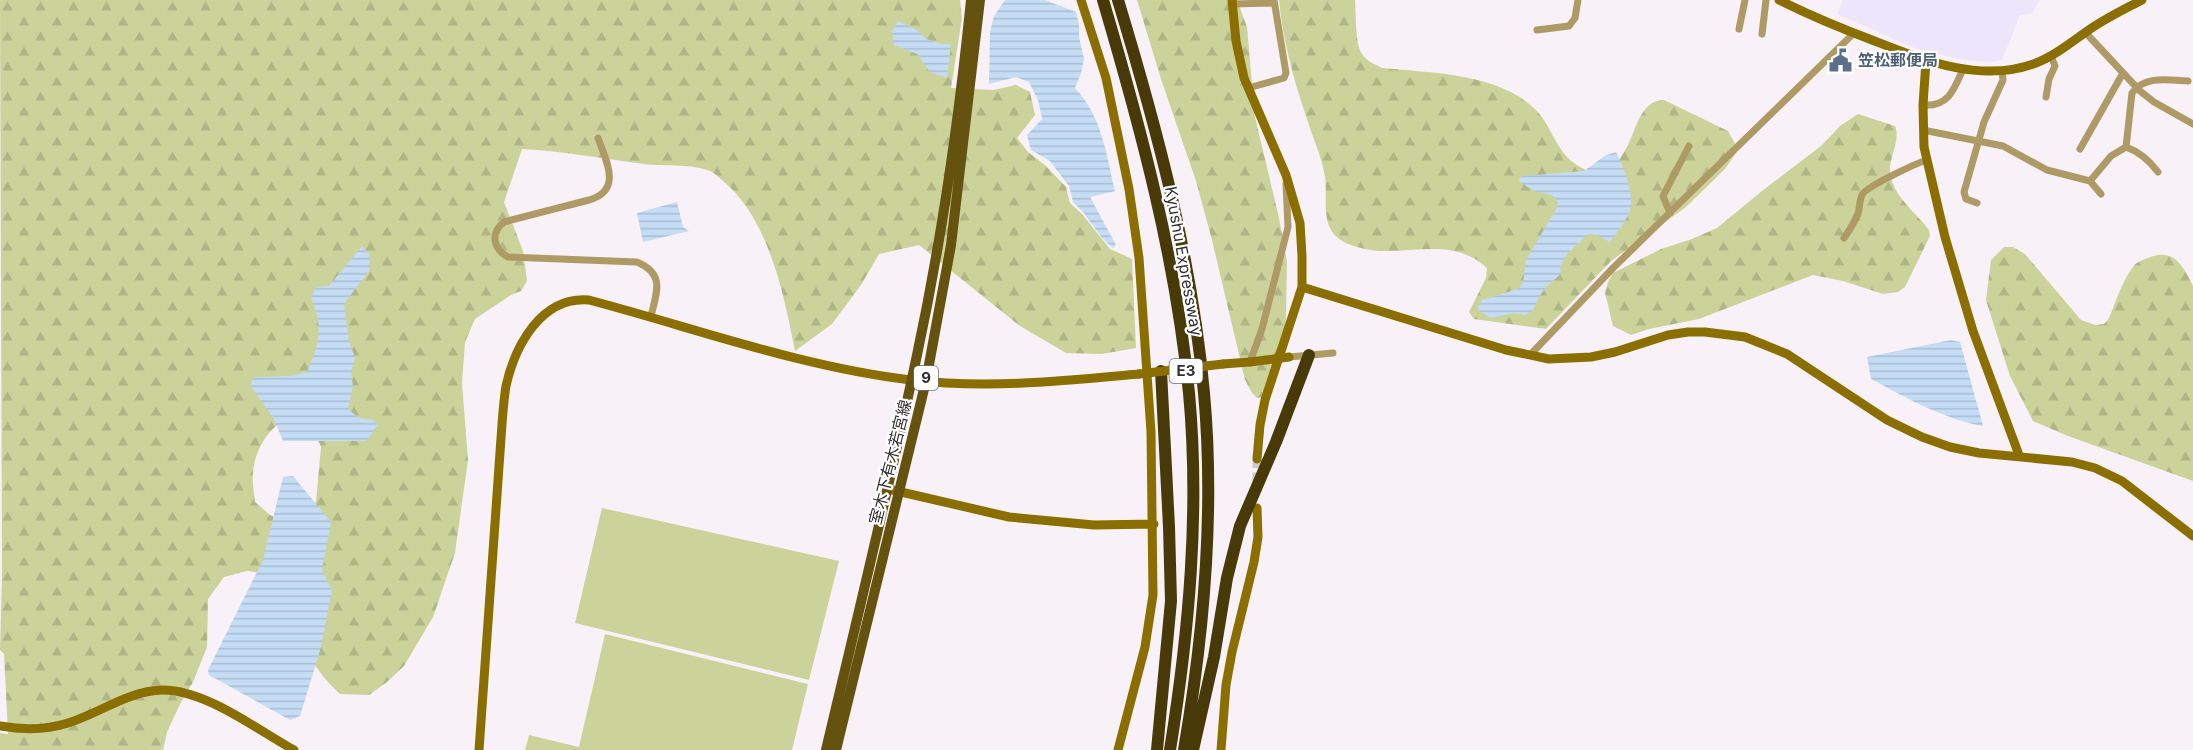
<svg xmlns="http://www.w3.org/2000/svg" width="2193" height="750" font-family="Inter,'Noto Sans JP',sans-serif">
<defs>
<pattern id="forest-firs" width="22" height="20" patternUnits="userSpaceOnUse" patternTransform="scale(1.5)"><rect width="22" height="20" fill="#ccd39a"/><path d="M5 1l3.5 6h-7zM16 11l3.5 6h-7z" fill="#b0b585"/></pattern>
<pattern id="water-rules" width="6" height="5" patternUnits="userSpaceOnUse" patternTransform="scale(1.5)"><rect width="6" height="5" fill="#c4dcf4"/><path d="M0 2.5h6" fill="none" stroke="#a9bdd2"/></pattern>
</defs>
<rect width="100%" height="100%" fill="#f8f1f7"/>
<path fill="#ede5fb" d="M 1843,0 L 2040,0 L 2031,14 L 2020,15 L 2002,60 L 1990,62 L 1964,60 L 1917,49 L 1837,14 Z"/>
<path fill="url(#forest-firs)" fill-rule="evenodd" d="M 0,0 L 960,0 L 962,18 L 951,88 L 993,90 L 1016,85 L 1030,92 L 1035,115 L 1017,138 L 1028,152 L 1045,165 L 1066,187 L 1070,203 L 1082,214 L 1110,249 L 1132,259 L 1136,348 L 1102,354 L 1066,353 L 1020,326 L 919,245 L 879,254 L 861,285 L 832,324 L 795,351 C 784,295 769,219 723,181 C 720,179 716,174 712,172 C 694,163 665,167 644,164 C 604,159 563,151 522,149 L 504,202 L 523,251 L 527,281 L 521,291 L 511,295 L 475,319 L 465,342 L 462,383 L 468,460 L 455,553 L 433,617 L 404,666 L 387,682 L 369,695 L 340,694 C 305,662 289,617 269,574 L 247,571 L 224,577 L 208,599 L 207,647 L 193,682 L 180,704 L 167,732 L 163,750 L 0,750 L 0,733 L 8,734 L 4,654 L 0,650 L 2,574 ZM 283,421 L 315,432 L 321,447 L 316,502 L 308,511 L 282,521 L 270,515 L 255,502 C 254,492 252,482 253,473 C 254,453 266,431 283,421 Z
M 1137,0 L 1237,0 L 1247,27 L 1255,117 L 1279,218 L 1287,262 L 1286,317 L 1283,352 L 1265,397 L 1257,398 L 1252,393 L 1245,380 L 1212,240 L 1196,181 L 1161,79 Z
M 1279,0 L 1355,0 C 1356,13 1355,44 1362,54 C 1366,61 1375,64 1382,68 C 1432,73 1499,73 1536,110 C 1549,123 1554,143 1567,157 C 1573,164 1585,169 1594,175 L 1613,169 C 1618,161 1624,153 1628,145 C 1636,129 1641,100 1664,100 L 1728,131 L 1737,147 L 1736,153 L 1725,169 L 1686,207 L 1611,261 L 1546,329 L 1474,319 L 1469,312 L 1486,278 L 1487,268 C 1455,239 1420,252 1382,251 C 1370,251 1347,246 1338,238 C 1320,224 1328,196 1325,177 C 1322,157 1312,136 1306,116 C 1293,78 1283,40 1279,0 Z
M 1858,114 L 1895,126 C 1901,140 1889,157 1890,172 C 1893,197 1915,211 1929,230 L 1930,236 L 1905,287 L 1898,292 L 1883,294 L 1843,281 L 1813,275 L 1699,319 L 1649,329 L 1631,335 L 1613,326 L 1605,293 L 1608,282 L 1613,273 L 1661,249 L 1692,239 L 1717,228 L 1762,191 L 1821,146 L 1840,126 Z
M 2004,247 L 2013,247 L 2025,254 L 2081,320 L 2095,325 L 2104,324 L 2109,318 C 2116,302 2122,281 2133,267 C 2136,262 2143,260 2148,258 C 2174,247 2183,266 2193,286 L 2193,481 L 2068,436 L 2033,421 L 2010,376 L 1986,300 L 1991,260 Z"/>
<path fill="#ccd39a" d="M 602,508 L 839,561 L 809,680 L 575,623 Z
M 605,634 L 808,684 L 792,750 L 525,750 L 529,735 L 579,747 Z"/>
<path fill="url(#water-rules)" d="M 1005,0 L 1045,0 L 1076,12 L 1079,24 L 1079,37 L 1084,59 L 1081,73 L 1075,88 C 1102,117 1106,153 1115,191 L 1090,197 L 1116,245 L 1113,248 L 1102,238 L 1083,212 L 1073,202 L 1069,186 L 1050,161 L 1031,150 L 1027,135 L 1042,119 L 1038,100 L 1029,82 L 1016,77 L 989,84 L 990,32 L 994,16 Z
M 898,21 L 917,30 L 926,39 L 942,44 L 951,44 L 947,78 L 930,72 L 917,54 L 894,45 L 892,32 Z
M 1616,152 C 1624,167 1636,196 1629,213 C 1625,223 1616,233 1610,242 L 1597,235 L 1588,234 L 1566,255 L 1560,267 L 1561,273 C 1558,278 1554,279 1550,283 C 1542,291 1537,300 1533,310 L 1525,315 L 1514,313 L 1491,318 L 1479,311 L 1478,306 L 1482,300 L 1518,289 L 1523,283 L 1526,260 L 1558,206 L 1557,200 L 1551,195 L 1534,191 L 1520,182 L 1519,179 L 1523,176 L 1584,171 L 1606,155 Z
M 677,202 L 683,227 L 689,231 L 643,242 L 637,213 Z
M 362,246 L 370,255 L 369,271 L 344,304 L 349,342 L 355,357 L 351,373 L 353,386 L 348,409 L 359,418 L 372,420 L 378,425 L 366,441 L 283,441 L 274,419 L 250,385 L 254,377 L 290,376 L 307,372 C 319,345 324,326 311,298 L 316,287 L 329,286 Z
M 1951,340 L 1960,342 L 1983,426 C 1943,419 1907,398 1871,379 L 1867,357 Z
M 293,476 L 331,522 L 322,570 L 332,590 L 321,647 L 300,716 L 290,720 L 209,675 L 208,670 L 263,560 L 283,477 Z"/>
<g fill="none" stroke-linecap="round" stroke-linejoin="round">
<path stroke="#d0cacf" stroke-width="9" stroke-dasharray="9 4.5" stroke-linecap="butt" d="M 1257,459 L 1257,483"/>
<path stroke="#ad9a65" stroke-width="7" d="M 1232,4 L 1274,3
M 1739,29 L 1745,0
M 1537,30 L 1569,26 L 1575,18 L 1578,0
M 2085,32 L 2140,91 L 2154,102 L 2193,124
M 1762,34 L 1766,0
M 1248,88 L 1284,78 L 1286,73 L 1274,0
M 2046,97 L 2049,79 L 2055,66 L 2051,56
M 1923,105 C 1948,107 1954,90 1963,69
M 1923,130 L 2003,146 L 2047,170 L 2090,181 L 2101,194
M 598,138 C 606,161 623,190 589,200 L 504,222 C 490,233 493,249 508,257 L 637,262 C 665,274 657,291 651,316
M 2126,147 C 2140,152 2149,160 2158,172
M 2080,149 L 2123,73
M 2090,181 L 2111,156 L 2126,147 L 2132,93 C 2145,75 2169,80 2188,81
M 1977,203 L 1966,199 L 1964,192 L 1984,122 L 2003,80 L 2002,71
M 1670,213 L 1663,196 L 1689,146
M 1844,238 C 1849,231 1854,223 1858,214 C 1860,208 1859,201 1862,195 C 1865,187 1917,163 1927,160
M 1530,355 L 1614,267 L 1854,33
M 1289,357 L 1333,353
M 1250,362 L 1262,329 L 1288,227 L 1286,184"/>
<path stroke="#8a6e00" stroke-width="9" d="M 1081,0 L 1106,78 L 1129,189 L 1139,258 L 1151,432 L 1153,595 L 1145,647 L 1118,750
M 1232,0 L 1236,41 L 1244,78 L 1286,175 L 1300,223 L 1302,256 L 1302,287 L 1265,400 L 1260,425 L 1257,459
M 1779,0 C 1809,15 1840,28 1872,40 C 1923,60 1981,84 2036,63 C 2055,56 2070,43 2086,32 C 2104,19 2123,10 2142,0
M 1926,61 L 1923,105 L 1924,147 L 1945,237 L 1973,331 L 2019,455
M 1302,287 L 1506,350 L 1549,359 L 1591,357 L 1615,352 L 1668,335 L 1688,332 L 1705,332 L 1745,337 L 1787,354 L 1887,420 L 1922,437 L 1950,447 L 1979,453 L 2072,462 L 2095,468 L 2122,481 L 2193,536
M 1223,364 L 1250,362
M 888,489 L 1009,517 L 1094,525 L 1154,524
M 0,726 C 23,730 46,730 68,723 C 100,713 128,691 162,690 C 204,689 258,730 294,750
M 479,750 L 502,424 C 503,411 504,398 506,386 C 515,346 541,296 589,300 C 695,328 801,367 911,380 C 988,389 1063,381 1139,374
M 1221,750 L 1226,685 L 1232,652 L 1254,562 L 1258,537 L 1257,508"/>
<path stroke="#65520e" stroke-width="10" d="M 826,750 C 857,619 889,488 917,355 C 942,238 959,119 971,0
M 836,750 L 926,381 L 951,245 L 980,0"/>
<path stroke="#483a08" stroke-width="12" d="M 1103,0 C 1141,129 1176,259 1189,393 C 1200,512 1189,632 1170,750
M 1118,0 C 1157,129 1192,259 1204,393 C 1215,512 1204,633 1184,750
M 1157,750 L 1171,601 L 1169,527 L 1161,371
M 1193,750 L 1214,657 L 1227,578 L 1240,526 L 1276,442 L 1309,355"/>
<path stroke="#8a6e00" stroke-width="9" d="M 1250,362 L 1289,357
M 1139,374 L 1223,364"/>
</g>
<defs>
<symbol id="civic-bare" viewBox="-9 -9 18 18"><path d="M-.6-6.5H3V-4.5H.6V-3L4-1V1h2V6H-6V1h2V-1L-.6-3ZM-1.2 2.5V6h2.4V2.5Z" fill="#5c6f8a" stroke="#fff" stroke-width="2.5" paint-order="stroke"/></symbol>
</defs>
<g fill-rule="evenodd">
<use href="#civic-bare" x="1824" y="44" width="33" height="33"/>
</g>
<g text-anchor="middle" stroke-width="4.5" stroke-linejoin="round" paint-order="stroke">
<g fill="#fff" stroke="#6e6c6d" stroke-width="1.5">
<rect x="1169.5" y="359" width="33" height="24" rx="4.5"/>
<rect x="914" y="366" width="24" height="24" rx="4.5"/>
</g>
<g font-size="15" font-weight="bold" fill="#302d2f">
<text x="1186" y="376">E3</text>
<text x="926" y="383">9</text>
</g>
<g font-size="16" font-weight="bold" fill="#4e5e75" stroke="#fff" text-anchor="start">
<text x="1858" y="66">笠松郵便局</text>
</g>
<g font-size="16" fill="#302d2f" stroke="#fff">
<text transform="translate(1184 261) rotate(80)" y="6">Kyushu Expressway</text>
<text transform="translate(890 462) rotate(-76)" y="6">室木下有木若宮線</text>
</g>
</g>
</svg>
